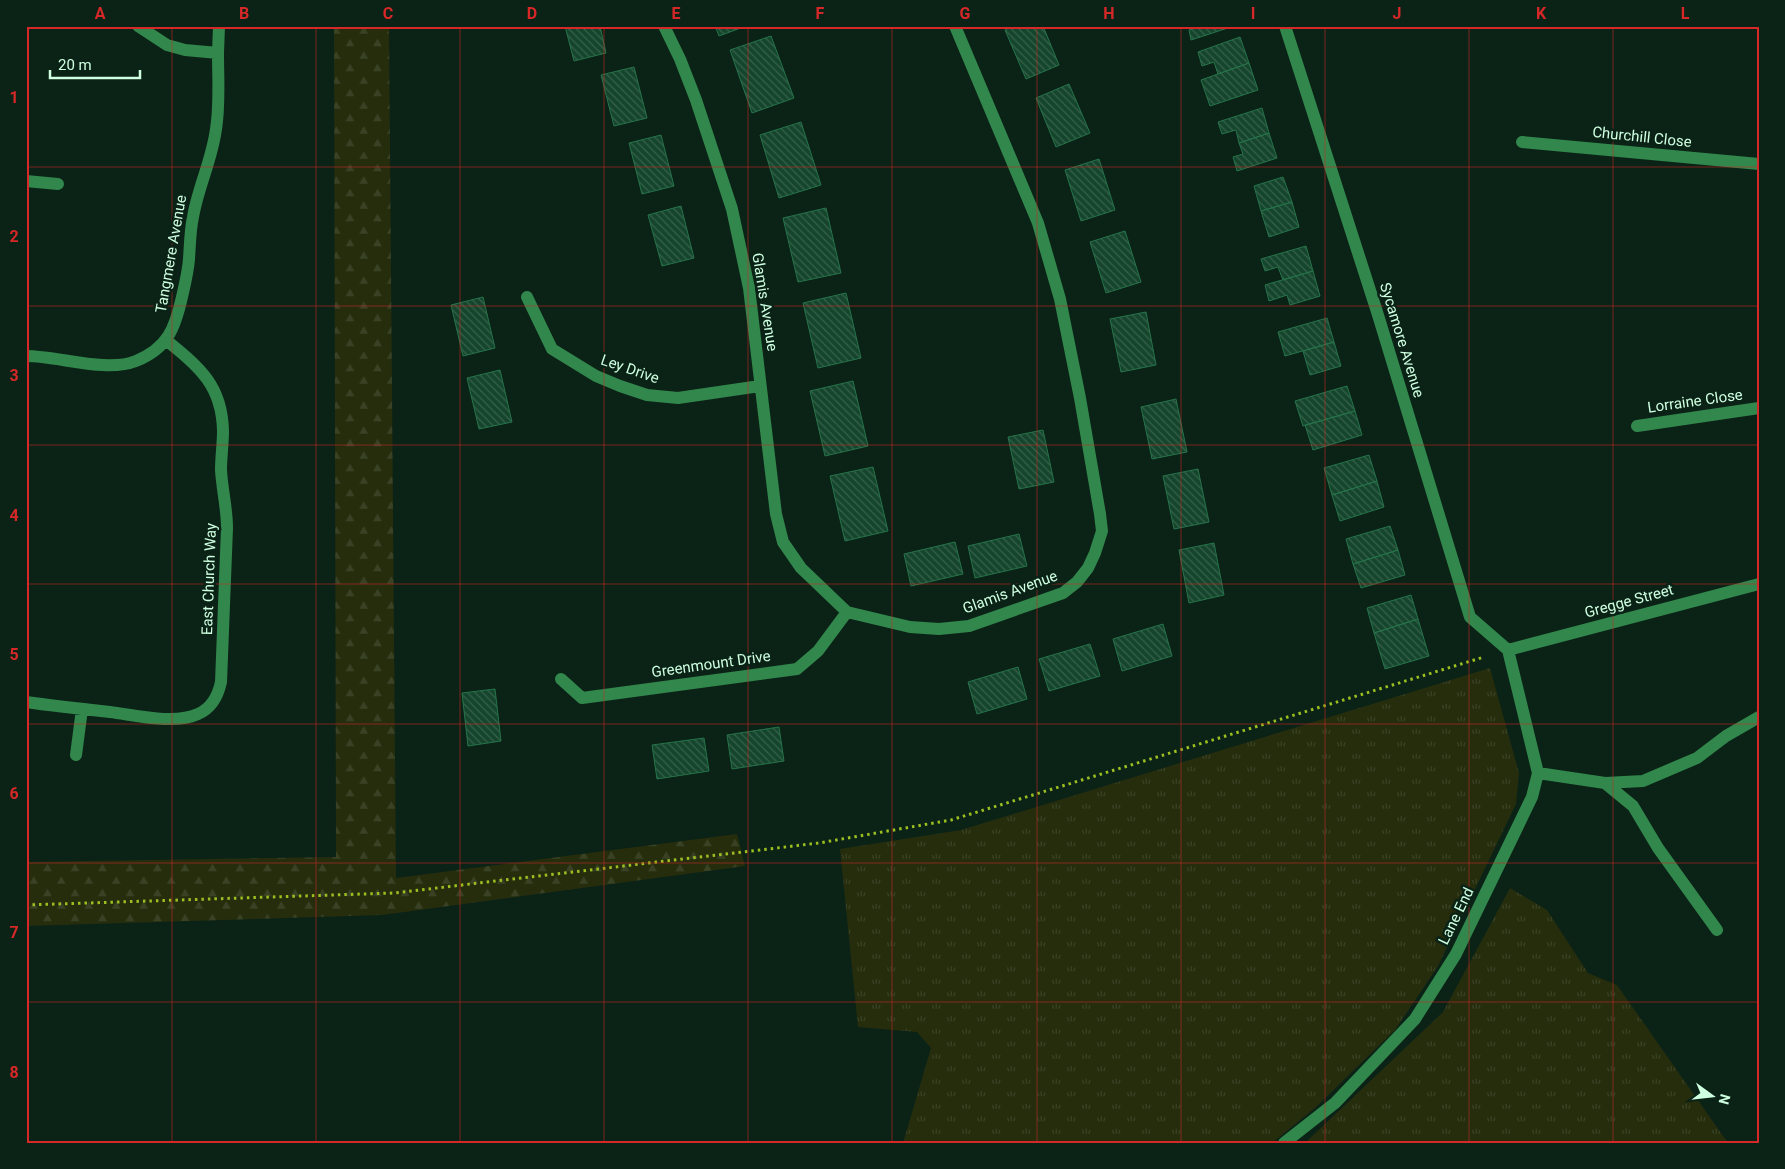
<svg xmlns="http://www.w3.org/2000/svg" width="1785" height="1169" font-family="Roboto,sans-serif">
<defs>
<pattern id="grass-tufts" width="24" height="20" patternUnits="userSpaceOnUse" patternTransform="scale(1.25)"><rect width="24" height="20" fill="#252d0d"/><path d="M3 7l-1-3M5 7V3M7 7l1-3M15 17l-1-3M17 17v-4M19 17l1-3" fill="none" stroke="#394224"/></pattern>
<pattern id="forest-firs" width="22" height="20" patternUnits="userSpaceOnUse" patternTransform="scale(1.25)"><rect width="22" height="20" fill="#252d0d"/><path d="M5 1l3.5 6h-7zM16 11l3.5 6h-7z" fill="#394224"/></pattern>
<pattern id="building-back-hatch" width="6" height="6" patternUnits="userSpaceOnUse" patternTransform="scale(1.25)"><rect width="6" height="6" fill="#15452c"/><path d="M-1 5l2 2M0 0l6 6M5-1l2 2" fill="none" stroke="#36614a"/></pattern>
</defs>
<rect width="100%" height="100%" fill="#0b2216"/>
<path fill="url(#grass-tufts)" d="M 1490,668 L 1519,773 L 1516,804 L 1438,966 L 1395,1030 L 1315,1108 L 1272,1143 L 903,1143 L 931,1048 L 917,1032 L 858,1027 L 840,849 L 961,830 Z
M 1510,888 L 1547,910 L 1588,973 L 1617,985 L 1728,1143 L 1305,1143 L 1443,1012 Z"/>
<path fill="url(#forest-firs)" d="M 334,26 L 389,26 L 396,878 L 737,834 L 745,866 L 382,915 L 26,926 L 26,862 L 336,857 Z"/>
<path fill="url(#building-back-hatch)" stroke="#25744a" d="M 565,26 L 600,26 L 606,53 L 574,61 Z
M 715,26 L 746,26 L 719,36 Z
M 1013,26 L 1043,26 L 1059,65 L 1026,79 L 1005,30 Z
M 1201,26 L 1234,26 L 1191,40 L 1189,30 Z
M 771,36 L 794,98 L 752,113 L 730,50 Z
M 1240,37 L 1249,63 L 1218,74 L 1214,62 L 1202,66 L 1198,52 Z
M 1249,63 L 1258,90 L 1210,106 L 1201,80 Z
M 634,67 L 647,118 L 614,126 L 601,75 Z
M 1069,84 L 1090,133 L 1056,147 L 1036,98 Z
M 1262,108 L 1269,133 L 1239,143 L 1236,130 L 1222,134 L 1218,122 Z
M 801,122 L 821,185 L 779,198 L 760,135 Z
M 1269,133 L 1277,158 L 1237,171 L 1233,157 L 1243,154 L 1239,143 Z
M 661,135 L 674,186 L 642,194 L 629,143 Z
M 1099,159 L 1115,210 L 1081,221 L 1065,170 Z
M 1283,177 L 1292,202 L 1261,211 L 1254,186 Z
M 1292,202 L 1299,227 L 1269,237 L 1261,211 Z
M 681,206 L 694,258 L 662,266 L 648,215 Z
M 826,208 L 841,273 L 798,282 L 783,218 Z
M 1125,231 L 1141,282 L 1106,293 L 1090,242 Z
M 1306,246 L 1313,271 L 1283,280 L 1278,267 L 1265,271 L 1261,259 Z
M 1313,271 L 1320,296 L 1290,305 L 1287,295 L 1269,301 L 1265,285 Z
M 846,293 L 861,358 L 818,368 L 803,303 Z
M 483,297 L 495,348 L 463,356 L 451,305 Z
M 1146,312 L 1156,365 L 1121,372 L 1110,319 Z
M 1327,318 L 1334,342 L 1285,356 L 1278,332 Z
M 1334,342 L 1341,366 L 1310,375 L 1303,351 Z
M 500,370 L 512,422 L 479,429 L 467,378 Z
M 853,381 L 868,446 L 825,456 L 810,391 Z
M 1347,386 L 1355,411 L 1303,426 L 1295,401 Z
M 1176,399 L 1187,452 L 1152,459 L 1141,407 Z
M 1355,411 L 1362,435 L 1313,450 L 1305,425 Z
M 1043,430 L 1054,482 L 1019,489 L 1008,437 Z
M 1369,455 L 1377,481 L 1332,495 L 1324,468 Z
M 873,467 L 888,531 L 845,541 L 830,476 Z
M 1198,469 L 1209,522 L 1174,529 L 1163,476 Z
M 1377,481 L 1384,507 L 1340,521 L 1332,495 Z
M 1390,526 L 1398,550 L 1353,564 L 1346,539 Z
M 1019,534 L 1027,566 L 975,578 L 968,546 Z
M 955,542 L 963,574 L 911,586 L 904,554 Z
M 1214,543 L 1224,595 L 1189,603 L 1179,550 Z
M 1398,550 L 1405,575 L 1361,588 L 1353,564 Z
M 1411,595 L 1418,619 L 1374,633 L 1367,608 Z
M 1418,619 L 1429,656 L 1385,669 L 1374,633 Z
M 1163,624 L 1172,656 L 1122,671 L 1113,639 Z
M 1090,644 L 1100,676 L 1049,691 L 1039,659 Z
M 1018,667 L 1027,699 L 977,714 L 968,682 Z
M 495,689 L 501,741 L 468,746 L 462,693 Z
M 779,727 L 784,761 L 732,769 L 727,735 Z
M 704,738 L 709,771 L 657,779 L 652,745 Z"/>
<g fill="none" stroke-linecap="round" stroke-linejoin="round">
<path stroke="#9cbe21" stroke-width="3" stroke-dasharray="2.5 4" stroke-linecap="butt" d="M 26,905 L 394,893 L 819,843 L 951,820 L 1484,657"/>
<path stroke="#31874c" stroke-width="12" d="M 664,26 L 680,59 L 696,100 L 732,209 L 749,288 L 776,514 L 783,542 L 801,568 L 847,612 L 910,627 L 939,629 L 969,626 L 1063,593 L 1077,582 L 1088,568 L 1095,553 L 1102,531 L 1100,514 L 1080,398 L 1060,299 L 1038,223 L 955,26
M 1285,26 L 1378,315 L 1470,617 L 1508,650
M 218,53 L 219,26
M 1522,142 L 1759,164
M 26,181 L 58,184
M 527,297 L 552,349 L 596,376 L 620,386 L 647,395 L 678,398 L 760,386
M 26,356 C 59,356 106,373 136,361 C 168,348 175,328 182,297 C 185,284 188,272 189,259 C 190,245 190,231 193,217 C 198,187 212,160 216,129 C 220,105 218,78 218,53 L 185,50 L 167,45 L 138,26
M 1637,426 L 1759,408
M 1508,650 L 1759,584
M 561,679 L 582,698 L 797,669 L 818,651 L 847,612
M 26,702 C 54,706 82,709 110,712 C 135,715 174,725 198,714 C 212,708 218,696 221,682 L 227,528 C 227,508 222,489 221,470 C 221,457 223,444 223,431 C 222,385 199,367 166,340
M 76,755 L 82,709
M 1538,773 L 1605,783 L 1633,806 L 1658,848 L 1717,930
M 1605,783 L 1643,781 L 1697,758 L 1726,736 L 1759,717
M 1284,1143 L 1335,1103 L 1415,1019 L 1456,954 L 1532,797 L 1538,773 L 1508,650"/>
</g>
<path fill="none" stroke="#d62828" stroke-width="1" stroke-opacity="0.55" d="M 172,26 L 172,1143M 316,26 L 316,1143M 460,26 L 460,1143M 604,26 L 604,1143M 748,26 L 748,1143M 892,26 L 892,1143M 1037,26 L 1037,1143M 1181,26 L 1181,1143M 1325,26 L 1325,1143M 1469,26 L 1469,1143M 1613,26 L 1613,1143M 26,167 L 1759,167M 26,306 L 1759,306M 26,445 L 1759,445M 26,584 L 1759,584M 26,724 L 1759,724M 26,863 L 1759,863M 26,1002 L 1759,1002"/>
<g text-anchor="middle" stroke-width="5" stroke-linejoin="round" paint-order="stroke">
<g font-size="15" fill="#cdffe0" stroke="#0b2216">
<text transform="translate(1642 137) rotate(6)" y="5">Churchill Close</text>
<text transform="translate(171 254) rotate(-80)" y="5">Tangmere Avenue</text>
<text transform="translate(765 302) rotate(81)" y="5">Glamis Avenue</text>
<text transform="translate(1402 340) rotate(73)" y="5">Sycamore Avenue</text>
<text transform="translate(630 369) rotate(19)" y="5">Ley Drive</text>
<text transform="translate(1695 401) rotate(-8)" y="5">Lorraine Close</text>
<text transform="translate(209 579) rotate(-88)" y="5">East Church Way</text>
<text transform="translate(1010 592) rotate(-20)" y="5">Glamis Avenue</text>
<text transform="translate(1629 601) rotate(-15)" y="5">Gregge Street</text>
<text transform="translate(711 664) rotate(-8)" y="5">Greenmount Drive</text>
<text transform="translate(1456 916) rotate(-64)" y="5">Lane End</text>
</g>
</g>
<rect width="1785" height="1169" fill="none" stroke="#0b2216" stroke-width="55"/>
<g transform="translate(1712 1096) rotate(105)" stroke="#0b2216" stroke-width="4" paint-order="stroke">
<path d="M0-4L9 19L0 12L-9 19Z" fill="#cdffe0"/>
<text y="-8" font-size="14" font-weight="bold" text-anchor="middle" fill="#cdffe0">N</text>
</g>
<path d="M50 70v8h90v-8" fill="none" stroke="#cdffe0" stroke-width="2.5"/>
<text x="58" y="70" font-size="15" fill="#cdffe0" stroke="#0b2216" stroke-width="4" paint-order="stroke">20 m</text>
<rect x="28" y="28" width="1730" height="1114" fill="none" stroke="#d62828" stroke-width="2"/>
<g font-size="16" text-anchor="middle" font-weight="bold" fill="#d62828">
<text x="100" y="19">A</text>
<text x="244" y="19">B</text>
<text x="388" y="19">C</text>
<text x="532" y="19">D</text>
<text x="676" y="19">E</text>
<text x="820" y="19">F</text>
<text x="965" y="19">G</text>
<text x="1109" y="19">H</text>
<text x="1253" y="19">I</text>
<text x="1397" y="19">J</text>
<text x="1541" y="19">K</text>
<text x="1685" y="19">L</text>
<text x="14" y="103">1</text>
<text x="14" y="242">2</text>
<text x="14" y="381">3</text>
<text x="14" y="521">4</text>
<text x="14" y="660">5</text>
<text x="14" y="799">6</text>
<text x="14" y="938">7</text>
<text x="14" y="1078">8</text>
</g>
</svg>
